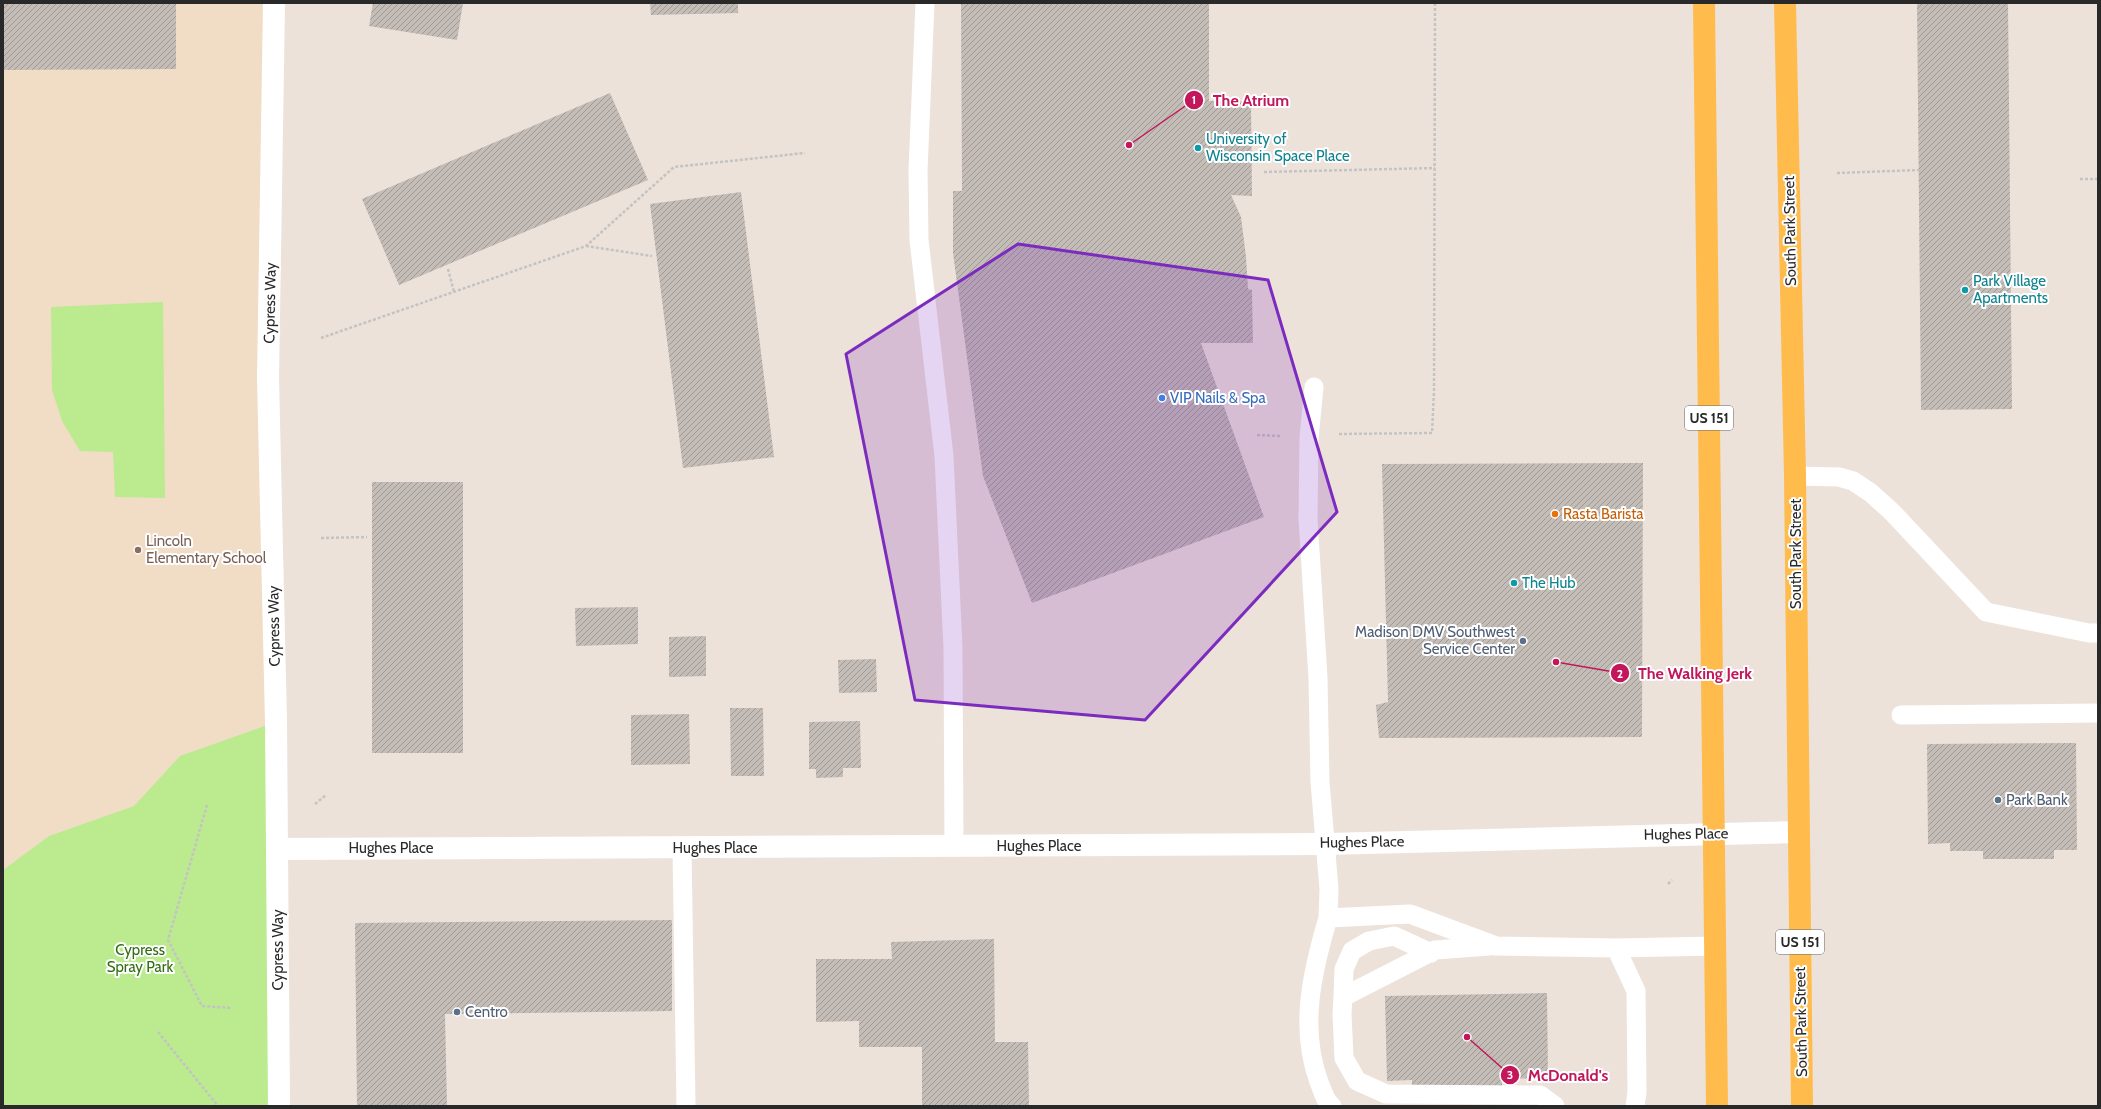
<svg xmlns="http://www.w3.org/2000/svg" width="2101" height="1109" font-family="Cabin,sans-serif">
<defs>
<pattern id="building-hatch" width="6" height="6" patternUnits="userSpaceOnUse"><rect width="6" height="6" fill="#c4bcb6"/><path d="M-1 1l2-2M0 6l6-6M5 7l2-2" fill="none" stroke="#9f9994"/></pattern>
</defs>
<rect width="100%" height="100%" fill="#ede2d9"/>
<path fill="#f1ddc6" d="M 3,3 L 274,3 L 276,722 L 180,756 L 134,806 L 49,836 L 3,870 Z"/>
<path fill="#bbea8f" d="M 163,302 L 165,498 L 115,497 L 113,452 L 80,451 L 62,421 L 52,390 L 51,307 Z
M 276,722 L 279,1106 L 3,1106 L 3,870 L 49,836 L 134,806 L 180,756 Z"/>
<path fill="url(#building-hatch)" d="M 3,3 L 176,3 L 176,69 L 3,70 Z
M 373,3 L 463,3 L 457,40 L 369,26 Z
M 650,3 L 738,3 L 738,13 L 651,15 Z
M 961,3 L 1209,3 L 1209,101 L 1251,101 L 1252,196 L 1231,195 L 1241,217 L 1246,257 L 1248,289 L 1252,290 L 1253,343 L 1201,343 L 1264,517 L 1032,603 L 983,476 L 953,253 L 953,191 L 962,191 Z
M 1917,3 L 2008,3 L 2012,409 L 1921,410 Z
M 610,93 L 648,180 L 399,285 L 362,199 Z
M 741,192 L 774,457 L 683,468 L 650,204 Z
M 1643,463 L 1642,737 L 1379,738 L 1376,705 L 1388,702 L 1382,464 Z
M 372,482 L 463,482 L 463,753 L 372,753 Z
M 638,607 L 638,644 L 576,646 L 575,608 Z
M 706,636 L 706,676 L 669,677 L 669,637 Z
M 876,659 L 877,692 L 839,693 L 838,660 Z
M 730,708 L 763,708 L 764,776 L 731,776 Z
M 689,714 L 690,764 L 631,765 L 631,715 Z
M 860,721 L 861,768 L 843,768 L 843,777 L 816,778 L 816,769 L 809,769 L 809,722 Z
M 2076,743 L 2077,850 L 2054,850 L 2054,859 L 1983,859 L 1983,851 L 1950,851 L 1950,843 L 1928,844 L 1927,744 Z
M 672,920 L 672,1011 L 445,1014 L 447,1106 L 357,1106 L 355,923 Z
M 994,939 L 995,1042 L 1028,1042 L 1029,1106 L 922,1106 L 922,1047 L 859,1047 L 859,1021 L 816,1022 L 816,959 L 892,959 L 891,942 Z
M 1547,993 L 1548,1078 L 1502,1079 L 1502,1090 L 1412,1091 L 1412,1080 L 1387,1081 L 1385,996 Z"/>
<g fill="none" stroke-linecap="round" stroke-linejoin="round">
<path stroke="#c3c3c3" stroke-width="2.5" stroke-dasharray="3 2" stroke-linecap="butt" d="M 1264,172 L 1435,168
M 1837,173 L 1919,170
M 2080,179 L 2098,179
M 586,246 L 652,256
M 448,269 L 454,292
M 321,338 L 586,246 L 674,167 L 805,153
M 1339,434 L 1432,433 L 1434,391 L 1435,3
M 1257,435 L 1280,436
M 321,538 L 367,537
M 315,804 L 326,795
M 207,805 L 168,940 L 202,1006 L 232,1008
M 1668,884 L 1672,880
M 158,1032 L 218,1106"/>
<path stroke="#fff" stroke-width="19" d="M 925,3 L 918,171 L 919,240 L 944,456 L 953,648 L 954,846
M 1314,387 L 1309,438 L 1308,519 L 1318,678 L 1320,782 L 1329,889 L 1328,918
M 1795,476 L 1839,477 L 1853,481 L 1871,493 L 1892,512 L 1986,612 L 2089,633 L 2098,633
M 1901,715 L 2098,713
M 682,848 L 686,1106
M 1489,946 L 1435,950 L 1343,997 L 1342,1014 L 1344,1058 L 1357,1081 L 1386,1094 L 1540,1095 L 1555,1106
M 1616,948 L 1636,991 L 1637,1092 L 1635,1106
M 1343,997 L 1344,969 L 1352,951 L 1369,941 L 1394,936 L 1431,953
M 1332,1106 C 1324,1100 1323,1091 1319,1082 C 1299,1028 1312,972 1328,918 L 1410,914 L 1496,946 L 1616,948 L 1716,946"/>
<path stroke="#fff" stroke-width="22" d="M 274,3 L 268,378 L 276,722 L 279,1106
M 278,849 L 1326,844 L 1799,832"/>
<path stroke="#ffbc4c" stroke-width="22" d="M 1704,3 L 1717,1106
M 1785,3 L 1795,476 L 1802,1106"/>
</g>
<path fill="#7b2cbf" fill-opacity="0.2" stroke="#7b2cbf" stroke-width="3" stroke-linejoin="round" d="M 1018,244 L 1268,280 L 1337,512 L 1145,720 L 915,700 L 846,354 Z"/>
<g fill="#0f9aa8" stroke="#fff" stroke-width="1.5">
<circle cx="1198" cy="148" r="4"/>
<circle cx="1965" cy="290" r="4"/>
<circle cx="1514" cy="583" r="4"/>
</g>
<circle fill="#3f7fe0" stroke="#fff" stroke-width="1.5" cx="1162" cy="398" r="4"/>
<circle fill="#e8710a" stroke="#fff" stroke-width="1.5" cx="1555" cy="514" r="4"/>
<circle fill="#8d6e63" stroke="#fff" stroke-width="1.5" cx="138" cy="550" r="4"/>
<g fill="#5c6f8a" stroke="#fff" stroke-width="1.5">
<circle cx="1523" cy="641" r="4"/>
<circle cx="1998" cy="800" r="4"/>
<circle cx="457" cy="1012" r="4"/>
</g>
<g text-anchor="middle" stroke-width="4" stroke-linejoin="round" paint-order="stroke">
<g fill="#fff" stroke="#696969" stroke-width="1">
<rect x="1685" y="406" width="48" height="24" rx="3"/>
<rect x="1776" y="930" width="48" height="24" rx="3"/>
</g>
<g font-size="14" font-weight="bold" fill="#292929">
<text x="1709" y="423">US 151</text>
<text x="1800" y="947">US 151</text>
</g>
<g font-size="15" fill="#0d838f" stroke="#fff" text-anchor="start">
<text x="1206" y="144">University of<tspan x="1206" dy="17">Wisconsin Space Place</tspan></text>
<text x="1973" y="286">Park Village<tspan x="1973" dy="17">Apartments</tspan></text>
<text x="1522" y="588">The Hub</text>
</g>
<g font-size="15" fill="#292929" stroke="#fff">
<text transform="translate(1790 231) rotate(-91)" y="5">South Park Street</text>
<text transform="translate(270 303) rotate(-89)" y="5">Cypress Way</text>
<text transform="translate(1796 554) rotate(-90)" y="5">South Park Street</text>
<text transform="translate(274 626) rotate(-91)" y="5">Cypress Way</text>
<text transform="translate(1686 834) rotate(-1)" y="5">Hughes Place</text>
<text transform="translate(1362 842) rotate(-1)" y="5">Hughes Place</text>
<text x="1039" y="851">Hughes Place</text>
<text x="391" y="853">Hughes Place</text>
<text x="715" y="853">Hughes Place</text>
<text transform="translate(278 950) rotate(-90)" y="5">Cypress Way</text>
<text transform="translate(1801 1022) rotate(-91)" y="5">South Park Street</text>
</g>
<g font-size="15" fill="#366cbe" stroke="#fff" text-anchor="start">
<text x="1170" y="403">VIP Nails &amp; Spa</text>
</g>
<g font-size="15" fill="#c56008" stroke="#fff" text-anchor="start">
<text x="1563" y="519">Rasta Barista</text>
</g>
<g font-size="15" fill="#785e54" stroke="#fff" text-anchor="start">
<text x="146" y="546">Lincoln<tspan x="146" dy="17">Elementary School</tspan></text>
</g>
<g font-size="15" fill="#4e5e75" stroke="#fff" text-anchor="start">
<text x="1515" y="637" text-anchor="end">Madison DMV Southwest<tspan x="1515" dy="17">Service Center</tspan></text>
<text x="2006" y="805">Park Bank</text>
<text x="465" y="1017">Centro</text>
</g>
<g font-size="15" fill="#326d12" stroke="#fff">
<text x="140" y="955">Cypress<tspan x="140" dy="17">Spray Park</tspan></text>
</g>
</g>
<path fill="none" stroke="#c2185b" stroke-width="1.5" d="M1129 145L1194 100M1556 662L1620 673M1467 1037L1510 1075"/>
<g fill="#c2185b" stroke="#fff" stroke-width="1.5">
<circle cx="1129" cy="145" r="4"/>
<circle cx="1556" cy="662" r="4"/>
<circle cx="1467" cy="1037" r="4"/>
<circle cx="1194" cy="100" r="10"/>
<circle cx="1620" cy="673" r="10"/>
<circle cx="1510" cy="1075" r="10"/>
</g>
<g font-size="12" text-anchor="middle" font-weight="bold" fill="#fff">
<text x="1194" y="104">1</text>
<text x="1620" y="678">2</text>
<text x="1510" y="1079">3</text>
</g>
<g font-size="16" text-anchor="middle" font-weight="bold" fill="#c2185b" stroke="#fff" stroke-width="4" stroke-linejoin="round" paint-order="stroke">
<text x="1251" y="106">The Atrium</text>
<text x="1695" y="679">The Walking Jerk</text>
<text x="1568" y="1081">McDonald's</text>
</g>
<rect width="2101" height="1109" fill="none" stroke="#292929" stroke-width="8"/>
</svg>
